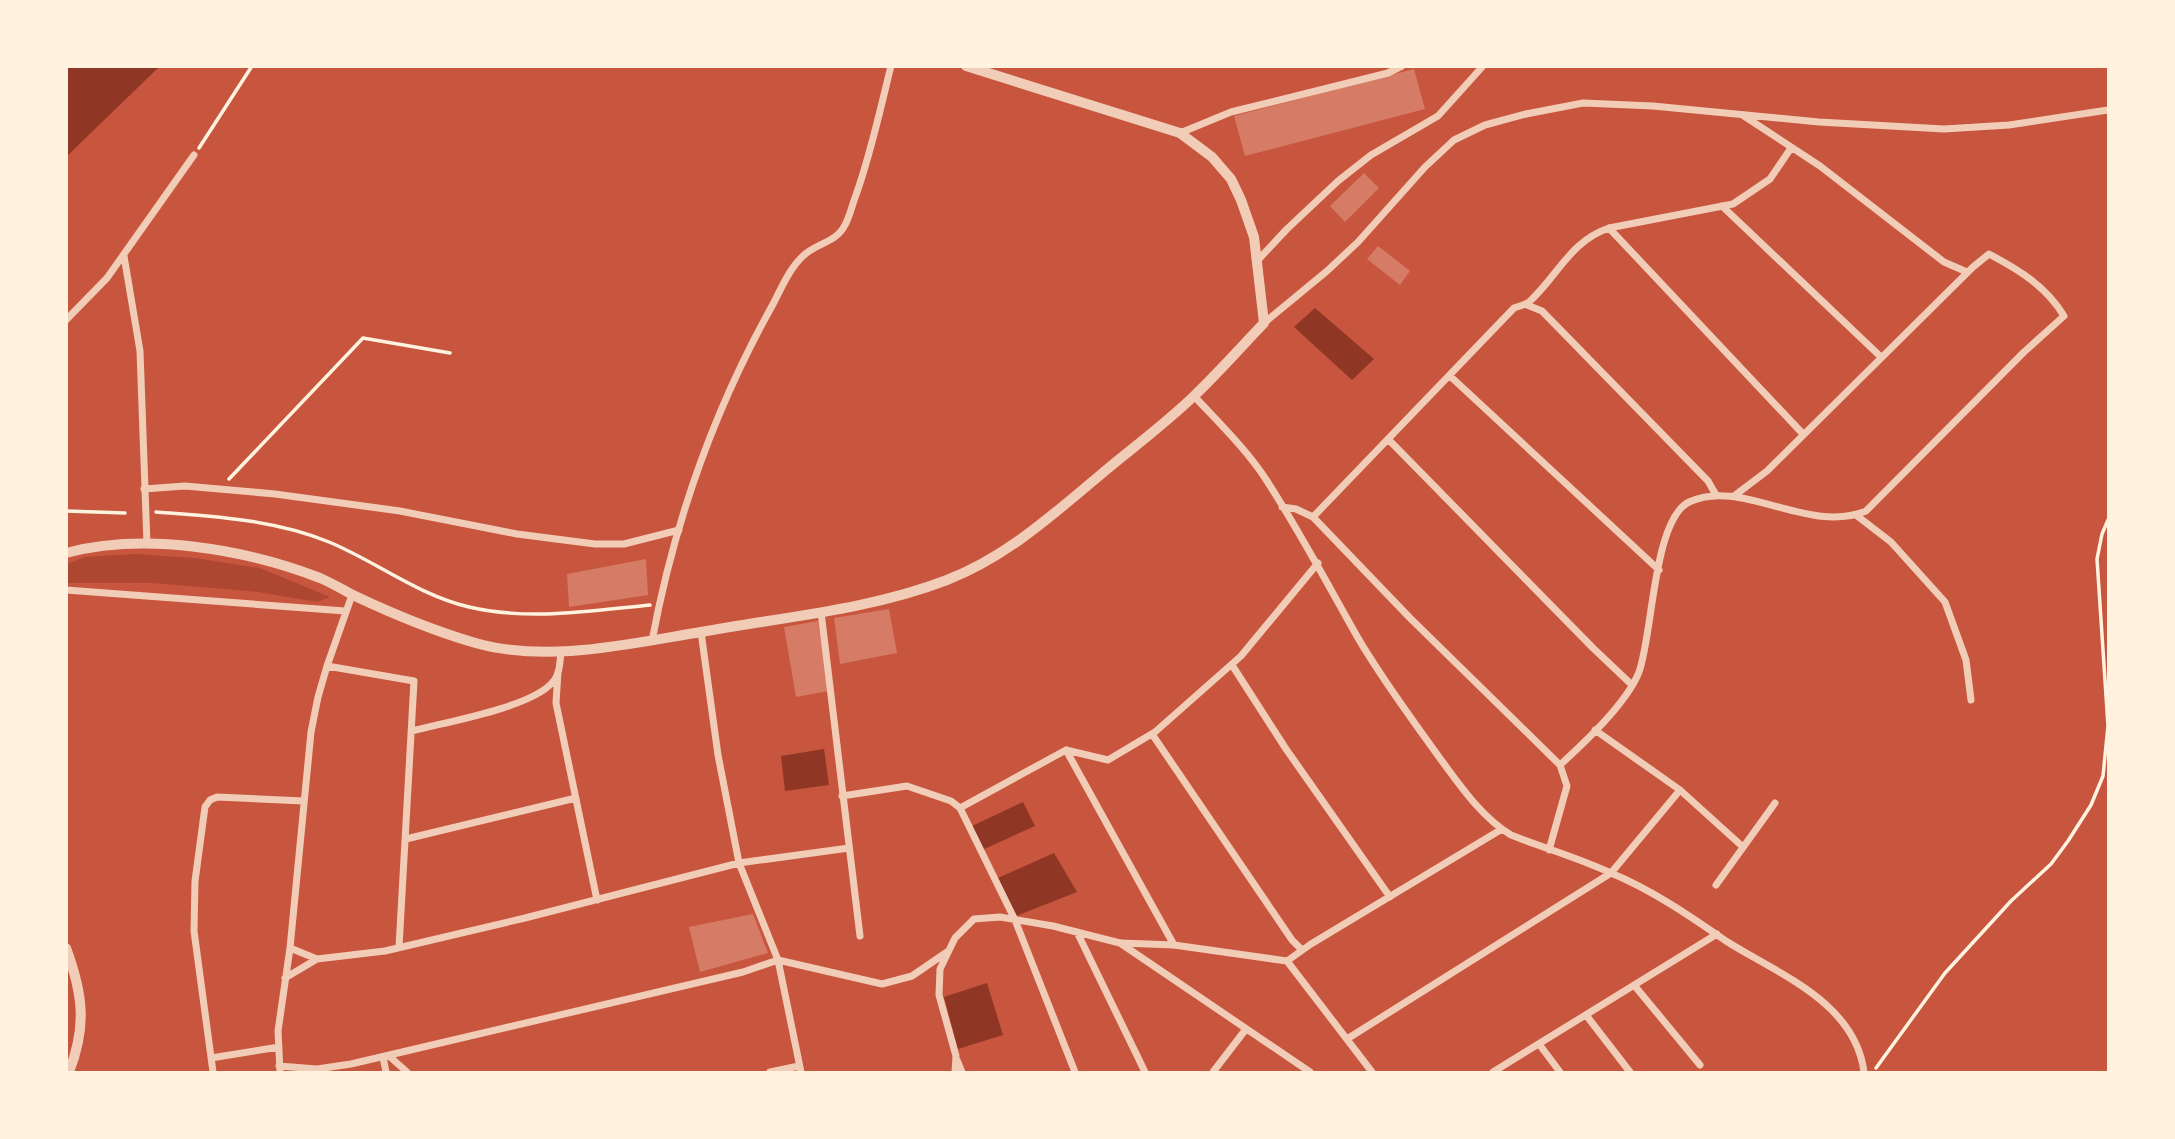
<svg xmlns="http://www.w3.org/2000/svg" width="2175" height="1139" font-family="Lato,sans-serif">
<rect width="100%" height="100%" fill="#c8553d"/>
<path fill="#ae4732" d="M 135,554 L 194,558 L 260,568 L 330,597 L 317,602 L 258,592 L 201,587 L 152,583 L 67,583 L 67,564 L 85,557 Z"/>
<path fill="#8f3625" d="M 67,66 L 159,66 L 159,67 L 67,156 Z
M 1315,308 L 1374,359 L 1352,380 L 1294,327 Z
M 824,749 L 829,785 L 785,791 L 781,756 Z
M 1023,802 L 1035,826 L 982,850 L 970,827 Z
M 1054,853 L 1077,892 L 1016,916 L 998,878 Z
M 987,983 L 1003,1035 L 958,1049 L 944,997 Z"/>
<path fill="#d67c66" d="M 1414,69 L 1425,109 L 1245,156 L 1234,116 Z
M 1364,173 L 1379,188 L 1345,222 L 1330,206 Z
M 1378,246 L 1410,271 L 1400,285 L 1367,259 Z
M 646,559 L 648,595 L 569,607 L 567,574 Z
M 889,609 L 897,653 L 840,664 L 834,618 Z
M 818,621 L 829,691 L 796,697 L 784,627 Z
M 753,914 L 768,953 L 700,972 L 689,927 Z"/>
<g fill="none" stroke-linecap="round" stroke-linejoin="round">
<path stroke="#fff3e0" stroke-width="3.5" d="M 199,148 L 252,66
M 229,479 L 363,338 L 450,353
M 66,511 L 125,513
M 156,512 C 214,516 276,520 329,542 C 377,562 418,595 469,607 C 530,621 589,611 650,605
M 1876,1068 L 1945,973 L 2011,901 L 2051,864 L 2068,841 L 2091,805 L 2103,776 L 2108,726 L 2097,559 L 2102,534 L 2108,520"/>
<path stroke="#f1ccb7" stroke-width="7" d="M 1744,116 L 1820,166 L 1944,262 L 1967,272
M 1180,133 L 1231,112 L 1388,73 L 1402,66
M 1722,206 L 1881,357
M 1609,228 L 1803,434
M 124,256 L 140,351 L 147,544
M 1257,261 L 1287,229 L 1338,181 L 1371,155 L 1438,116 L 1483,66
M 1527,305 L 1542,311 L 1708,481 L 1716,495
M 66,320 L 107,278 L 194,155
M 1264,323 L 1327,271 L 1358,242 L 1425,167 L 1454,140 L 1485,125 L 1526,114 L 1583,103 L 1653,106 L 1819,122 L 1944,129 L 2009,125 L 2108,110
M 1450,376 L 1659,570
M 1194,396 C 1219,423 1247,450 1267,481 C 1300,532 1328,585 1358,638 C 1382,679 1411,718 1439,757 C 1459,784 1481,817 1511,835 C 1544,848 1579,858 1611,873 C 1652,890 1690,916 1726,941 C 1778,974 1855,1002 1864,1072
M 1389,440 L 1593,648 L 1632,685
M 144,489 L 185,486 L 275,494 L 400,511 L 517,534 L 595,544 L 624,544 L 679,530
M 1282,507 L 1296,509 L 1313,517 L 1410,618 L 1560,765
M 1856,515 L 1891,542 L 1945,602 L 1966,660 L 1971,700
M 1313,517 L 1514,308 C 1519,306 1525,305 1529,302 C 1557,277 1570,241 1609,228 L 1733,204 L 1770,179 L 1791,148
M 66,590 L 345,611
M 821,612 L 860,936
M 701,632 L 718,755 L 739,863 L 778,960 L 801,1072
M 652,641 C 674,523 714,410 772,306 C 781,289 789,269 803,256 C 816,243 836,243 845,225 C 850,216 852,205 856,195 C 871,153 880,110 891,66
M 1232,665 L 1286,749 L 1390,897
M 327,666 L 414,681 L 399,947
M 558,672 L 556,703 L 597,900
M 1595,730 L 1680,790 L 1743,847
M 412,731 C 446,722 529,708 552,683 C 560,675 560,662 561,651
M 1152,734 L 1292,940 L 1302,950
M 1066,750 L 1174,945
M 842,796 L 907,786 L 951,801 L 960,808 L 1015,920 L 1075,1072
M 960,808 L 1066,750 L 1108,760 L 1155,732 L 1241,656 L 1318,563
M 406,839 L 576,798
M 1549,850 L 1567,786 L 1560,765 C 1584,743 1627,703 1639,672 C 1653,634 1653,520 1689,502 C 1741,477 1808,535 1866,511 L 2024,352 L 2064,316 C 2046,286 2019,270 1989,254 L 1973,267 L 1767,471 L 1734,496
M 1716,885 L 1775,803
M 1077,932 L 1145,1072
M 1121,943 L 1174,945 L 1287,961 L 1372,1072
M 290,948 L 317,959
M 1287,961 L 1311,944 L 1502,829
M 285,978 L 317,959 L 385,951 L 525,918 L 739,863 L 849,848
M 1634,985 L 1700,1065
M 1586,1015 L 1630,1072
M 1347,1039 L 1611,873 L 1680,790
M 1539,1044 L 1560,1072
M 389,1056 L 407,1072
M 383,1057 L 386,1072
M 211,1058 L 279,1047
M 957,1060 L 962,1072
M 279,1066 L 317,1069 L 351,1064 L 743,972 L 778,960 L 882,984 L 912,976 L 947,952
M 213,1072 L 194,931 L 195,881 L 205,807 L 210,800 L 217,797 L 304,801
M 280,1072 L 278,1031 L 290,948 L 311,732 L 318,697 L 327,666 L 352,595
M 770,1072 L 799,1066
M 955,1072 L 956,1056 L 939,995 L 940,969 L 955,938 L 974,919 L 1000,917 L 1053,926 L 1120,943 L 1310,1072
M 1213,1072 L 1246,1029
M 1493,1072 L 1717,934"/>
<path stroke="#f1ccb7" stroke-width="10" d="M 66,553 C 145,532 245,549 320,578 C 332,583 343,590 355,596 C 393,614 432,630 472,642 C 545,664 628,644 701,632 C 783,617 869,610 947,580 C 1006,557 1051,516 1099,476 C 1131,449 1165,424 1195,395 C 1219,372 1241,347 1264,323 L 1254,237 L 1241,200 L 1231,179 L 1212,157 L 1180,133 L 966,66
M 66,948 C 83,994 87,1026 69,1072"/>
</g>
<rect width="2175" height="1139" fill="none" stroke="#fff3e0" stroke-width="136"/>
</svg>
